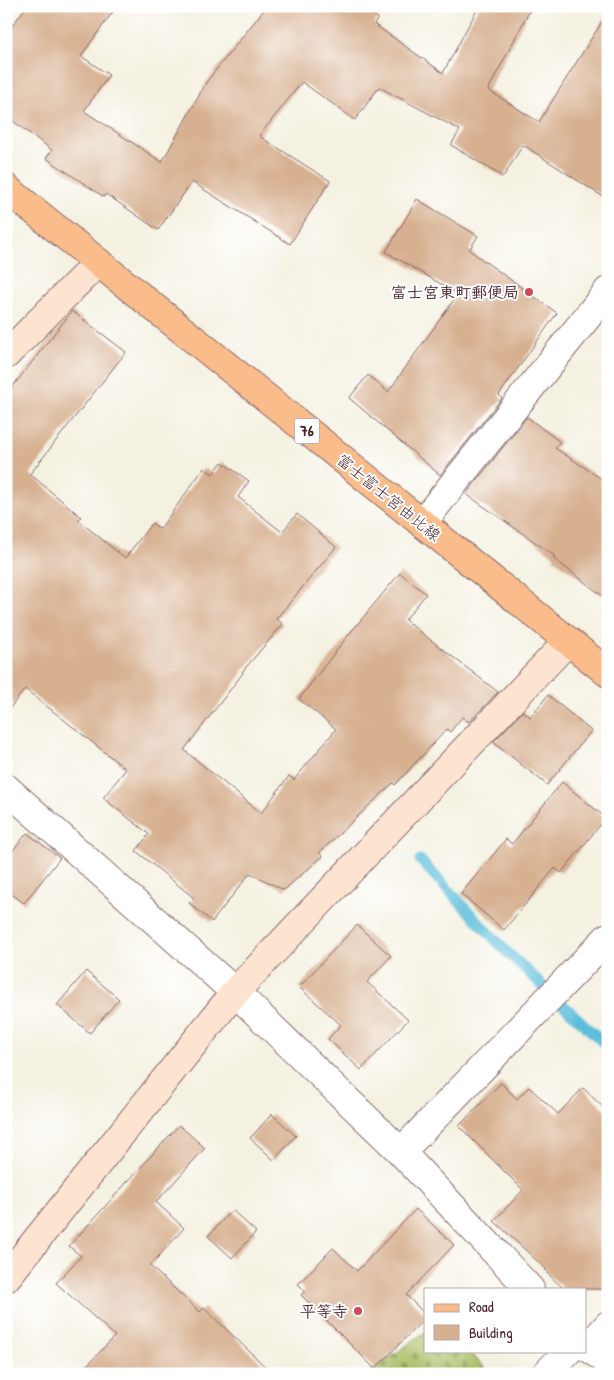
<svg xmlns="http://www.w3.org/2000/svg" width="614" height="1380" font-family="'Patrick Hand','Klee One',sans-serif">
<defs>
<pattern id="cemetery-stones" width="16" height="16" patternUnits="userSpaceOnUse" patternTransform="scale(1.25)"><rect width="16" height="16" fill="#a8bf64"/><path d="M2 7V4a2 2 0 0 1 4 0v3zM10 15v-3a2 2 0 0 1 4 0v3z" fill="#8b9b53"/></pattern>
</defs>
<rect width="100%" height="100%" fill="#fff"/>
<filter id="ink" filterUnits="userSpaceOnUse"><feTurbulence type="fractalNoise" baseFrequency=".02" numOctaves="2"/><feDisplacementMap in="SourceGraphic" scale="10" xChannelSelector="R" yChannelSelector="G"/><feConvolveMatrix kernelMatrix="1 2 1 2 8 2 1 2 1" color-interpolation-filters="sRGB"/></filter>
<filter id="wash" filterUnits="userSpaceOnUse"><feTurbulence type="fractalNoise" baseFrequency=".0096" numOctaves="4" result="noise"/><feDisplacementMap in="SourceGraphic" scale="20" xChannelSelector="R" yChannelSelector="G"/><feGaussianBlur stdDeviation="1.12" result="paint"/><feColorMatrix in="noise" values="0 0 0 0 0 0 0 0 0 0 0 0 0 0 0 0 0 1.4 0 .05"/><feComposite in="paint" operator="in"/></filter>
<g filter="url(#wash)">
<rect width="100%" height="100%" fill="#f4f1e1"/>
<path fill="url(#cemetery-stones)" stroke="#796f48" d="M 425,1332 L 425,1351 L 469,1351 L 491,1374 L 367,1374 Z"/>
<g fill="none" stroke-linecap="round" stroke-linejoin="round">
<path stroke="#5cbdda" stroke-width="11" d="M 420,860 L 506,951 L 608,1047"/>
</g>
<g id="blocks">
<path fill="#d7b090" d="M 27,6 L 117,6 L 81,56 L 109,75 L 84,111 L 162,162 L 207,81 L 267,6 L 361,6 L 378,18 L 374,24 L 443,73 L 479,6 L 532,6 L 488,90 L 539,122 L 608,12 L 608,200 L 523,145 L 503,177 L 451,145 L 460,130 L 379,87 L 355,120 L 302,82 L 259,136 L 330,181 L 290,244 L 192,182 L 158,230 L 106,194 L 104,197 L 46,158 L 52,150 L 6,116 L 6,34 Z
M 417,199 L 478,236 L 469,250 L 557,313 L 499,395 L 502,398 L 440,475 L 349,398 L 368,375 L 388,392 L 458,294 L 386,252 Z
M 72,311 L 126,352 L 30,474 L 81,517 L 78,520 L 125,558 L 152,523 L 160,529 L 204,468 L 213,474 L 222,462 L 249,481 L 238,497 L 282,532 L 297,514 L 336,547 L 276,619 L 283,624 L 242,672 L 243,673 L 184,750 L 261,813 L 289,776 L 294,780 L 336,729 L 299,699 L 346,638 L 400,573 L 426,594 L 405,620 L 498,692 L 469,722 L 462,717 L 450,732 L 447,729 L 395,785 L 393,783 L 319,853 L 323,856 L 284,890 L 250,873 L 212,922 L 189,903 L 194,898 L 136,851 L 149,834 L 103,798 L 126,769 L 25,689 L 6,713 L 6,395 Z
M 527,417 L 560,442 L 555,448 L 608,483 L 608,600 L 553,558 L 555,556 L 466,494 Z
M 548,695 L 591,731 L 547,785 L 493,742 L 523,711 L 530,717 Z
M 562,782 L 606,818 L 561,873 L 555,868 L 504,930 L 461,894 L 506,839 L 512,844 Z
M 27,833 L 60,858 L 24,903 L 6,890 L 6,859 Z
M 357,925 L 391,956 L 367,982 L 408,1020 L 361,1070 L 328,1039 L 341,1025 L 299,987 Z
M 86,971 L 119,999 L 90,1033 L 57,1005 Z
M 501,1083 L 517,1099 L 529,1087 L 558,1114 L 583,1088 L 608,1112 L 608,1289 L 564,1289 L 545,1271 L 547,1270 L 494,1221 L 523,1190 L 459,1126 Z
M 272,1114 L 296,1136 L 274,1160 L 250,1138 Z
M 179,1125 L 205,1148 L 156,1202 L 184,1228 L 150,1266 L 200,1312 L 204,1308 L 273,1374 L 79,1374 L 115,1336 L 56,1283 L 81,1256 L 69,1246 Z
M 416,1209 L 454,1245 L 406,1295 L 425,1314 L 425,1318 L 375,1369 L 301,1295 L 305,1291 L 298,1284 L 333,1248 L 357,1271 Z
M 232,1210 L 256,1232 L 232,1258 L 208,1236 Z"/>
</g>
</g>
<g filter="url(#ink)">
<use href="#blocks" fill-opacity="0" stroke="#86686b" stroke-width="1"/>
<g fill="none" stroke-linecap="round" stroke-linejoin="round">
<defs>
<path id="street" d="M 422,523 L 608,291
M 6,788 L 235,992 L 401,1152 L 530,1289
M 401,1152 L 608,937
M 585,1345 L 608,1362
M 588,1348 L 608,1325
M 546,1374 L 568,1351"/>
<path id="secondary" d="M 6,355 L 98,262
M 6,1278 L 235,992 L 568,641"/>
<path id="primary" d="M 6,188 L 608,673"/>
</defs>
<use href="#street" stroke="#86686b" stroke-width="30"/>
<use href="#secondary" stroke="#86686b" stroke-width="30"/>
<use href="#primary" stroke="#86686b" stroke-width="30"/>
<use href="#street" stroke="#fff" stroke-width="28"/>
<use href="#secondary" stroke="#fde4d1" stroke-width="28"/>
<use href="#primary" stroke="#fabc8b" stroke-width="28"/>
</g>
</g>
<g fill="#d1495b" stroke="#fff" stroke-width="2">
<circle cx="529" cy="292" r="5"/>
<circle cx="358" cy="1311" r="5"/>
</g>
<g text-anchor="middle" stroke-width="4" stroke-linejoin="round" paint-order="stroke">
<rect fill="#fff" stroke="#80626b" stroke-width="1" x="294.5" y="418.5" width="25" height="25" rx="4"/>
<g font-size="15" font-weight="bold" fill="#4a1f2b">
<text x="307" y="436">76</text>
</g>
<g font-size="16" font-weight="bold" fill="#4a1f2b" stroke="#fff" text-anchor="end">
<text x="519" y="298">富士宮東町郵便局</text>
<text x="348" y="1317">平等寺</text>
</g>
<g font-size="16" fill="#4a1f2b" stroke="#fff">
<text transform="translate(389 497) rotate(39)" y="6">富士富士宮由比線</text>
</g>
</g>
<rect width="614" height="1380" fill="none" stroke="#fff" stroke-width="25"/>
<rect x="424" y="1288" width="162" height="65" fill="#ffffff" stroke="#b7a5aa"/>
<rect x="434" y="1304" width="25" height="8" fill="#fabc8b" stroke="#b7a5aa"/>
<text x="469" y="1312" font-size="15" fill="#4a1f2b">Road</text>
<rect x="434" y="1325" width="25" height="15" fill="#d7b090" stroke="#b7a5aa"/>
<text x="469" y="1338" font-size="15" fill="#4a1f2b">Building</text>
</svg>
